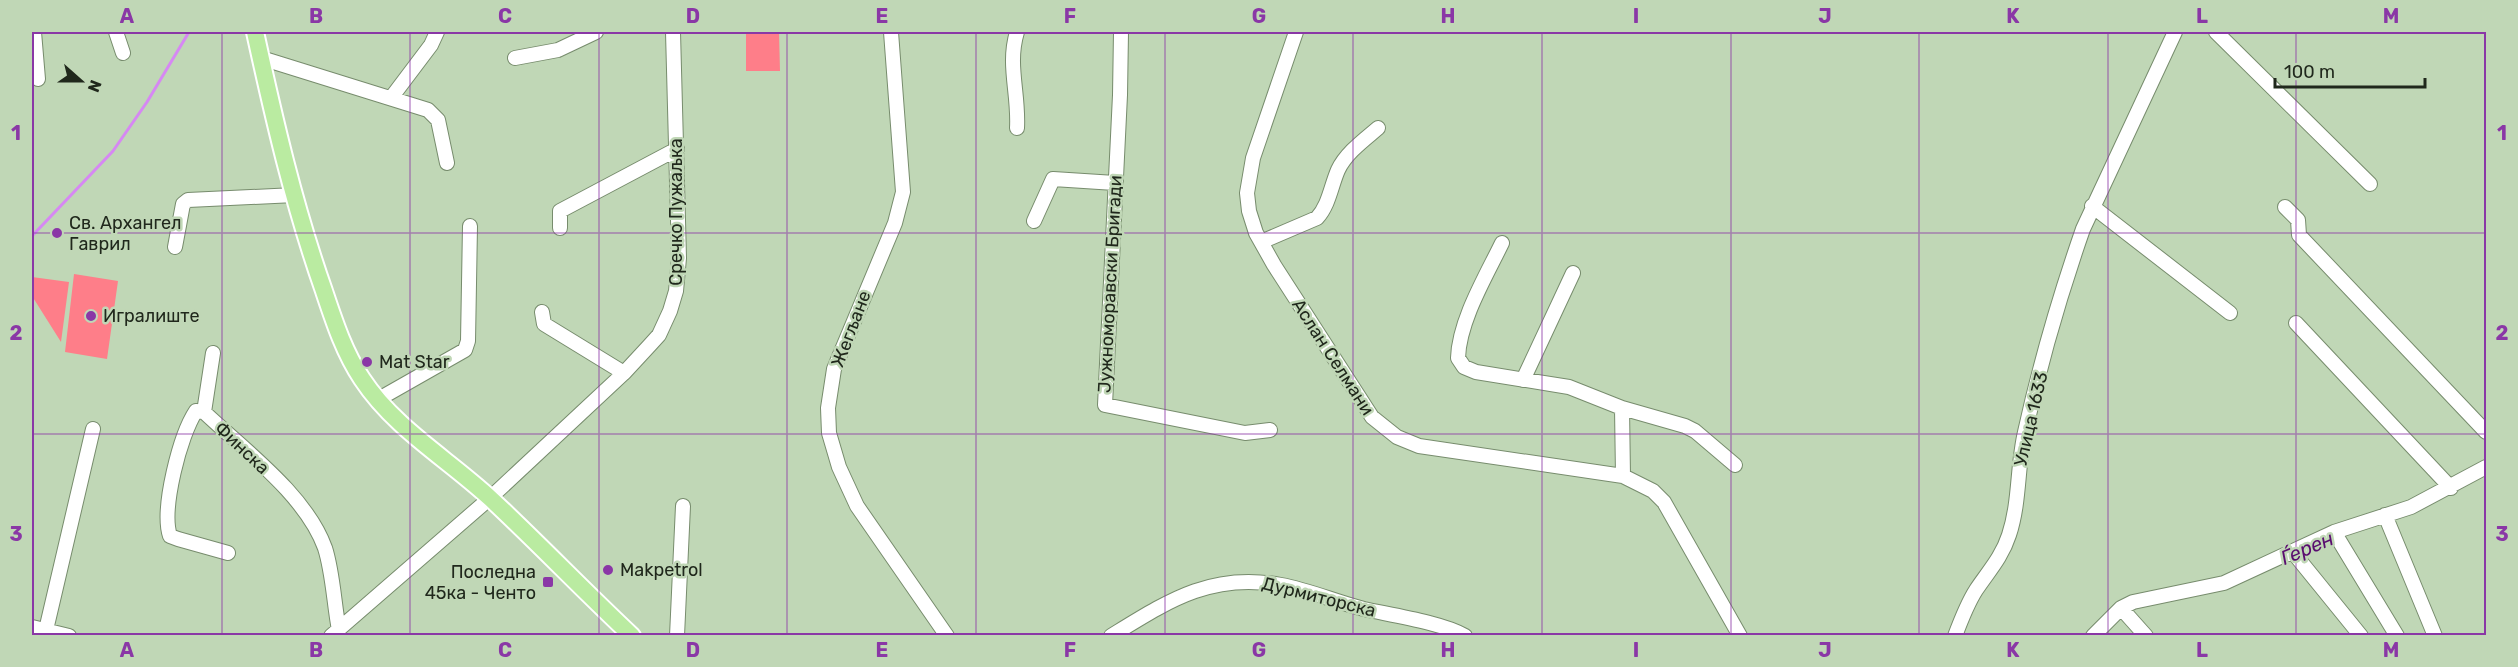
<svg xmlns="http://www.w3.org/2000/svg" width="2518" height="667" font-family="Rubik,sans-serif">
<rect width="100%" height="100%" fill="#c0d7b6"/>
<path fill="#fe7e89" d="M 746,32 L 779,32 L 780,71 L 746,71 Z
M 74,274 L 118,281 L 107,359 L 65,352 Z
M 32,277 L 69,282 L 61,342 L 32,296 Z"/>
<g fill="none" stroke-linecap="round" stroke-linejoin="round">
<path stroke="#d688f3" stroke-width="3" d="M 32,236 L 113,151 L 147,102 L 189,32"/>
<defs>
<path id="minor" d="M 34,32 L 38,79
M 116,32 L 123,53
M 891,32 L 903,192 L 895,223 L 834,369 L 828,408 L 829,433 L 839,467 L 857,506 L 947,636
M 1121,32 L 1120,95 L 1105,405 L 1245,433 L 1270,430
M 1296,32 L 1253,158 L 1247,193 L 1249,211 L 1256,233 L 1274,265 L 1372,417 L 1397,437 L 1419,446 L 1623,476 L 1653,491 L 1664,502 L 1740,636
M 2216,32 L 2370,184
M 261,58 L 428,110 L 438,120 L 447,163
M 515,58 L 558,50 L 596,32
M 391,98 L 431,45 L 437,32
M 1017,128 C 1019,93 1007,65 1017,32
M 2092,206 L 2230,313
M 2285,207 L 2298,220 L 2299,235 L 2486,432
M 1034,221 L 1053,179 L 1115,183
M 560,228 L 560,211 L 677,149
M 1261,242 L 1317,218 C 1329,205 1331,186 1338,170 C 1346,153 1364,140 1378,128
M 1502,243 C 1486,276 1459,321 1458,358 L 1464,367 L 1476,372 L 1569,387 L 1622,408 L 1685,426 L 1695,431 L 1735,465
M 175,247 L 183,204 L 188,200 L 295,195
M 542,312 L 544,324 L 624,373
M 2296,323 L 2451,488
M 1523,380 L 1573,273
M 377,400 L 465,350 L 468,341 L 470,226
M 1622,408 L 1623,476
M 204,412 L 213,353
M 2385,515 L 2435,636
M 2334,532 L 2397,636
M 2292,551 L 2361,636
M 228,553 L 178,539 L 170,536 C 161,509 180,435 196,411 L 204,412 C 244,450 306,495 325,548 C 333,573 334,604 339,630
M 2121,608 L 2146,636
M 32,627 L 69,636
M 46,630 L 93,429
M 331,636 L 490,498 L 624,373 L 649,346 L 659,335 L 670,311 L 676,291 L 679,258 L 673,32
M 677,636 L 683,506
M 1111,636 C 1168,601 1211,572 1281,585 C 1309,590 1336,602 1364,609 C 1391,615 1443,623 1465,636
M 1955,636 C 1961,620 1967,604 1976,590 C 1988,572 2002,557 2009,535 C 2020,502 2017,466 2025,432 C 2040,364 2060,295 2083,229 L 2175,32
M 2093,636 L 2121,608 L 2133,602 L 2224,583 L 2334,532 L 2411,507 L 2486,467"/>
<path id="major" d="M 255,32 C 274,119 294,206 324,291 C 334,321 344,352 362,379 C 395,429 448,459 491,499 C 539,544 584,591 632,636"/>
</defs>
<use href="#minor" stroke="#778c6d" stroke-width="16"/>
<use href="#major" stroke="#fff" stroke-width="20"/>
<use href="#minor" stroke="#fff" stroke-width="14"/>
<use href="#major" stroke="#baeba1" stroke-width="16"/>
</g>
<path fill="none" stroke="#8a37a6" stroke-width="1.5" stroke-opacity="0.55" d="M 222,32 L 222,636M 410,32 L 410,636M 599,32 L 599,636M 787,32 L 787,636M 976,32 L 976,636M 1165,32 L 1165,636M 1353,32 L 1353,636M 1542,32 L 1542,636M 1731,32 L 1731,636M 1919,32 L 1919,636M 2108,32 L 2108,636M 2296,32 L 2296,636M 32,233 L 2486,233M 32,434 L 2486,434"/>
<g fill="#8a37a6" stroke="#c0d7b6" stroke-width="2">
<circle cx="57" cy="233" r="6"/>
<circle cx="91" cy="316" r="6"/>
<circle cx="367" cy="362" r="6"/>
<circle cx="608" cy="570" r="6"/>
<rect x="542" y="576" width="12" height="12" rx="3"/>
</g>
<g text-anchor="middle" stroke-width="5" stroke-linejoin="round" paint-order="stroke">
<g font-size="18" fill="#20281c" stroke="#c0d7b6">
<text transform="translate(676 212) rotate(-90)" y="6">Сречко Пужаљка</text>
<text transform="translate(1110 284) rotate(-87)" y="6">Јужноморавски Бригади</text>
<text transform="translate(851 329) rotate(-69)" y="6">Жегљане</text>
<text transform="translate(1333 357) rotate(57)" y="6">Аслан Селмани</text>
<text transform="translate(2031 419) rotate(-77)" y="6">Улица 1633</text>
<text transform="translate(242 448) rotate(43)" y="6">Финска</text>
<text transform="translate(1319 597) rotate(14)" y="6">Дурмиторска</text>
</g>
<g font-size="18" fill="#20281c" stroke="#c0d7b6" text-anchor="start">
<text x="69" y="229">Св. Архангел<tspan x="69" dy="21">Гаврил</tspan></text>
<text x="103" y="322">Игралиште</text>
<text x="379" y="368">Mat Star</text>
<text x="620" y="576">Makpetrol</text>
<text x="536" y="578" text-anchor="end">Последна<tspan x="536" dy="21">45ка - Ченто</tspan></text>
</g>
<g font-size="20" font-style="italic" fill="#590c6f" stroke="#c0d7b6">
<text transform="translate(2307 548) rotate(-23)" y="7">Ѓерен</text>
</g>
</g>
<rect width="2518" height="667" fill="none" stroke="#c0d7b6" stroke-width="66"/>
<g transform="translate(81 81) rotate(111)" stroke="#c0d7b6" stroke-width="4.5" paint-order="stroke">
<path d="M0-4.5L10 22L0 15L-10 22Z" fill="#20281c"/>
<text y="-9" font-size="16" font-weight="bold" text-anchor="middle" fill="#20281c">N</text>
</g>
<path d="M2275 78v9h150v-9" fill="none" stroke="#20281c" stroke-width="3"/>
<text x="2284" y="78" font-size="18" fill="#20281c" stroke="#c0d7b6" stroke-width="4.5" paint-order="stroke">100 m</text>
<rect x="33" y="33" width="2452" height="601" fill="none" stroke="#8a37a6" stroke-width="2"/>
<g font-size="20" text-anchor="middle" font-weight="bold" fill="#8a37a6">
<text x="127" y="23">A</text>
<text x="316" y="23">B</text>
<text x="505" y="23">C</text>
<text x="693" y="23">D</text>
<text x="882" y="23">E</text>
<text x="1070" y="23">F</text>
<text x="1259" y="23">G</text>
<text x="1448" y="23">H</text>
<text x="1636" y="23">I</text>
<text x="1825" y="23">J</text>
<text x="2013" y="23">K</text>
<text x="2202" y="23">L</text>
<text x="2391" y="23">M</text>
<text x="16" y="140">1</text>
<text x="2502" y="140">1</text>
<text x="16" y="340">2</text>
<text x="2502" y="340">2</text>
<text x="16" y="541">3</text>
<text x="2502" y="541">3</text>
<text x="127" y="657">A</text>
<text x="316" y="657">B</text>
<text x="505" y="657">C</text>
<text x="693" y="657">D</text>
<text x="882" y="657">E</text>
<text x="1070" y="657">F</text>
<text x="1259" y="657">G</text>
<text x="1448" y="657">H</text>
<text x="1636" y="657">I</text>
<text x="1825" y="657">J</text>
<text x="2013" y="657">K</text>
<text x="2202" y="657">L</text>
<text x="2391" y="657">M</text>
</g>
</svg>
